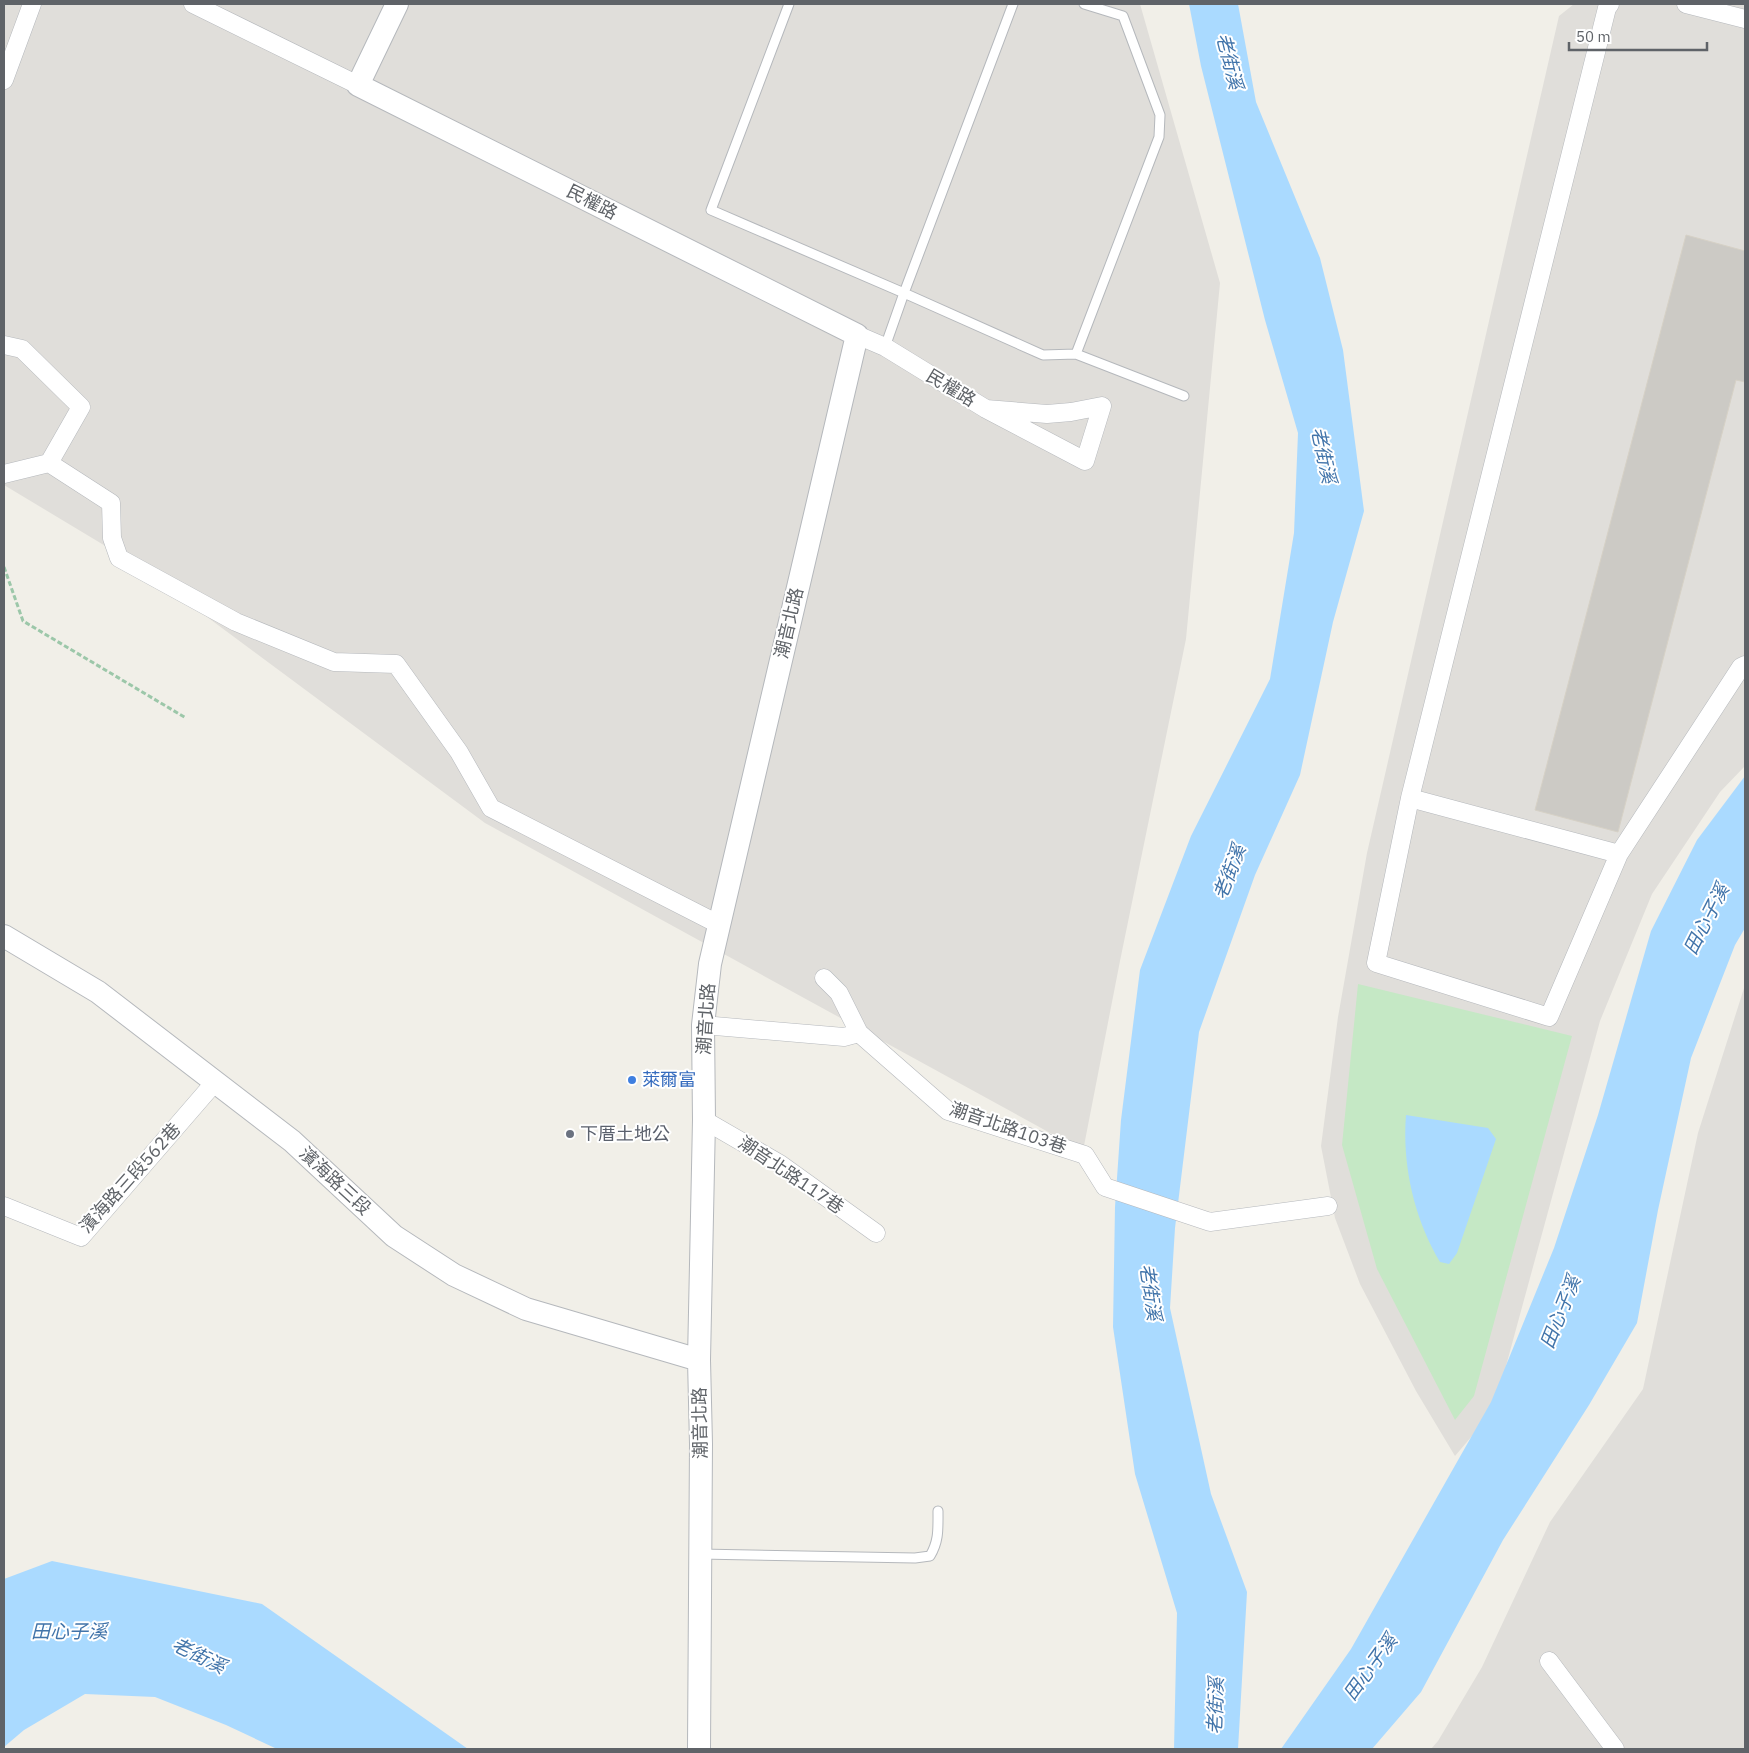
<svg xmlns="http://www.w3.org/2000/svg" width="1749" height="1753" font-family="'IBM Plex Sans','Noto Sans TC',sans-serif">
<rect width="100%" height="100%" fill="#f1efe8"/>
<path fill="#e0deda" d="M 4,4 L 1140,4 L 1220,283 L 1186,639 L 1120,961 L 1083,1151 L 485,823 L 137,565 L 4,485 Z
M 1574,4 L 1745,4 L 1745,766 L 1720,792 L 1652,894 L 1600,1021 L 1494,1410 L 1455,1456 L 1416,1391 L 1360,1284 L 1335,1218 L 1321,1146 L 1338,1017 L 1367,853 L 1559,16 Z
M 1745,985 L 1745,1749 L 1431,1749 L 1438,1741 L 1482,1667 L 1550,1522 L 1643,1389 L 1698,1133 Z"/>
<path fill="#c5e8c5" d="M 1358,984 L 1572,1036 L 1474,1396 L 1455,1420 L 1377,1269 L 1342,1145 Z"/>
<path fill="#aadaff" d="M 1189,4 L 1238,4 L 1256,102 L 1320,258 L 1343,350 L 1364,511 L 1333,622 L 1300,775 L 1255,875 L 1199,1032 L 1175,1228 L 1170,1308 L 1211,1494 L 1247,1592 L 1238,1749 L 1174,1749 L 1177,1613 L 1135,1474 L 1113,1327 L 1115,1207 L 1121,1120 L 1140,970 L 1191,836 L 1270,679 L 1294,533 L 1298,433 L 1265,320 L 1201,66 Z
M 1745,776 L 1745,928 L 1735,945 L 1691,1058 L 1658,1210 L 1637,1323 L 1589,1405 L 1503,1540 L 1421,1692 L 1372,1749 L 1281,1749 L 1351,1649 L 1491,1402 L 1554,1248 L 1598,1115 L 1651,931 L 1697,840 Z
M 1406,1115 L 1488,1128 L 1496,1139 L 1457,1253 L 1449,1264 L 1440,1262 C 1414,1218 1402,1165 1406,1115 Z
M 52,1561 L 262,1604 L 468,1749 L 277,1749 L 226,1725 L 155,1697 L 85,1694 L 24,1730 L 4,1747 L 4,1579 Z"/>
<path fill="#cccac5" stroke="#d6d1c6" d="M 1686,235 L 1745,251 L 1745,382 L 1736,380 L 1618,832 L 1535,810 Z"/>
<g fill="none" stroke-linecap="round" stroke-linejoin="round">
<defs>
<path id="service" d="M 789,4 L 711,210 L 904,293 L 1043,355 L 1076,354 L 1184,396
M 885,347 L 904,293 L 1013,4
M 1076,354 L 1159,137 L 1160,115 L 1123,16 L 1084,4
M 700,1554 L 915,1558 L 930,1556 C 939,1541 938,1529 938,1511"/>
<path id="minor" d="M 193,4 L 358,85
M 1610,4 L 1607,8 L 1410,798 L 1376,963 L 1549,1017 L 1619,854 L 1741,667 L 1745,665
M 1686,4 L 1745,19
M 4,80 L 32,4
M 857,335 L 885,347 L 986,409 L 1085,461 L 1102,406 L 1071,412 L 1047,414 L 986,409
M 4,345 L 22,349 L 81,407 L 49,463
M 49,463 L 111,503 L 112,538 L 119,558 L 236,622 L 334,662 L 396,664 L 459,752 L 491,808 L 720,925
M 4,474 L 49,463
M 1410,798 L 1619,854
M 824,978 L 839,993 L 859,1033 L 948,1111 L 1085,1155 L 1105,1187 L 1210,1222 L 1328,1206
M 703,1025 L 844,1037 L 859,1033
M 704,1120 L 780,1164 L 876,1233
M 4,1206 L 81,1237 L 215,1082
M 1549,1661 L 1615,1749"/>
<path id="tertiary" d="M 397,4 L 358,85 L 857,335 L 710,964 L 703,1025 L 704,1120 L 699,1360 L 701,1444 L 699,1749
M 4,936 L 98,992 L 292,1141 L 394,1236 L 454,1275 L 526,1309 L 699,1360"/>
</defs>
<use href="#service" stroke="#b5b8bc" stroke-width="11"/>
<use href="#minor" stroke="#b5b8bc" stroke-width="19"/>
<use href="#tertiary" stroke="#b5b8bc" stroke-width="24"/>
<path stroke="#9cc7a9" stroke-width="3" stroke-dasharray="5 2.5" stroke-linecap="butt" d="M 4,567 L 23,621 L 186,718"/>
<use href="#service" stroke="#fff" stroke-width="9"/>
<use href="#minor" stroke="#fff" stroke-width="18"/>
<use href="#tertiary" stroke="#fff" stroke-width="22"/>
</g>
<circle fill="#3f7fe0" stroke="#fff" stroke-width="2" cx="632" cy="1080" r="5"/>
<circle fill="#6b7280" stroke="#fff" stroke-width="2" cx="570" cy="1134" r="5"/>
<g text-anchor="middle" stroke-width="4" stroke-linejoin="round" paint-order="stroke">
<g font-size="18" fill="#5f6368" stroke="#fff">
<text transform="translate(592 202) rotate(27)" y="6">民權路</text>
<text transform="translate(951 388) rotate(31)" y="6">民權路</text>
<text transform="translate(789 623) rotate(-77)" y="6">潮音北路</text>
<text transform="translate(706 1019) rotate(-86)" y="6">潮音北路</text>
<text transform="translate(1008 1128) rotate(19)" y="6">潮音北路103巷</text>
<text transform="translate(791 1175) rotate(34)" y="6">潮音北路117巷</text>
<text transform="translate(130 1178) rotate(-48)" y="6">濱海路三段562巷</text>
<text transform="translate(335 1181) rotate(43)" y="6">濱海路三段</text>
<text transform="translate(700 1423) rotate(-91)" y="6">潮音北路</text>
</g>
<g font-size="18" fill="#366cbe" stroke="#fff" text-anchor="start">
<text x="642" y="1086">萊爾富</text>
</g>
<g font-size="18" fill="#5b616d" stroke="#fff" text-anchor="start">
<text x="580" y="1140">下厝土地公</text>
</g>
<g font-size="19" font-style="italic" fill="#4174aa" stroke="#fff">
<text transform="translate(1230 61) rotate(76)" y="7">老街溪</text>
<text transform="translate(1324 455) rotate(78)" y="7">老街溪</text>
<text transform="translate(1229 872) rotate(-69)" y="7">老街溪</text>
<text transform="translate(1706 919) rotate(-63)" y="7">田心子溪</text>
<text transform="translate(1151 1292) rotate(82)" y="7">老街溪</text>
<text transform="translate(1560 1312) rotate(-68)" y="7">田心子溪</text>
<text x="69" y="1638">田心子溪</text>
<text transform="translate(199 1655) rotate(26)" y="7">老街溪</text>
<text transform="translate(1370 1667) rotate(-54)" y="7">田心子溪</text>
<text transform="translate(1215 1706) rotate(-88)" y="7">老街溪</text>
</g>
</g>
<rect width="1749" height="1753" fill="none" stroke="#5f6368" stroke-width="10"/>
<path d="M1569 42v8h138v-8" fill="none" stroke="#5f6368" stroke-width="2.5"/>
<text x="1576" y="42" font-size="15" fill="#5f6368" stroke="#ffffff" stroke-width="4" paint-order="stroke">50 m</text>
</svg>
